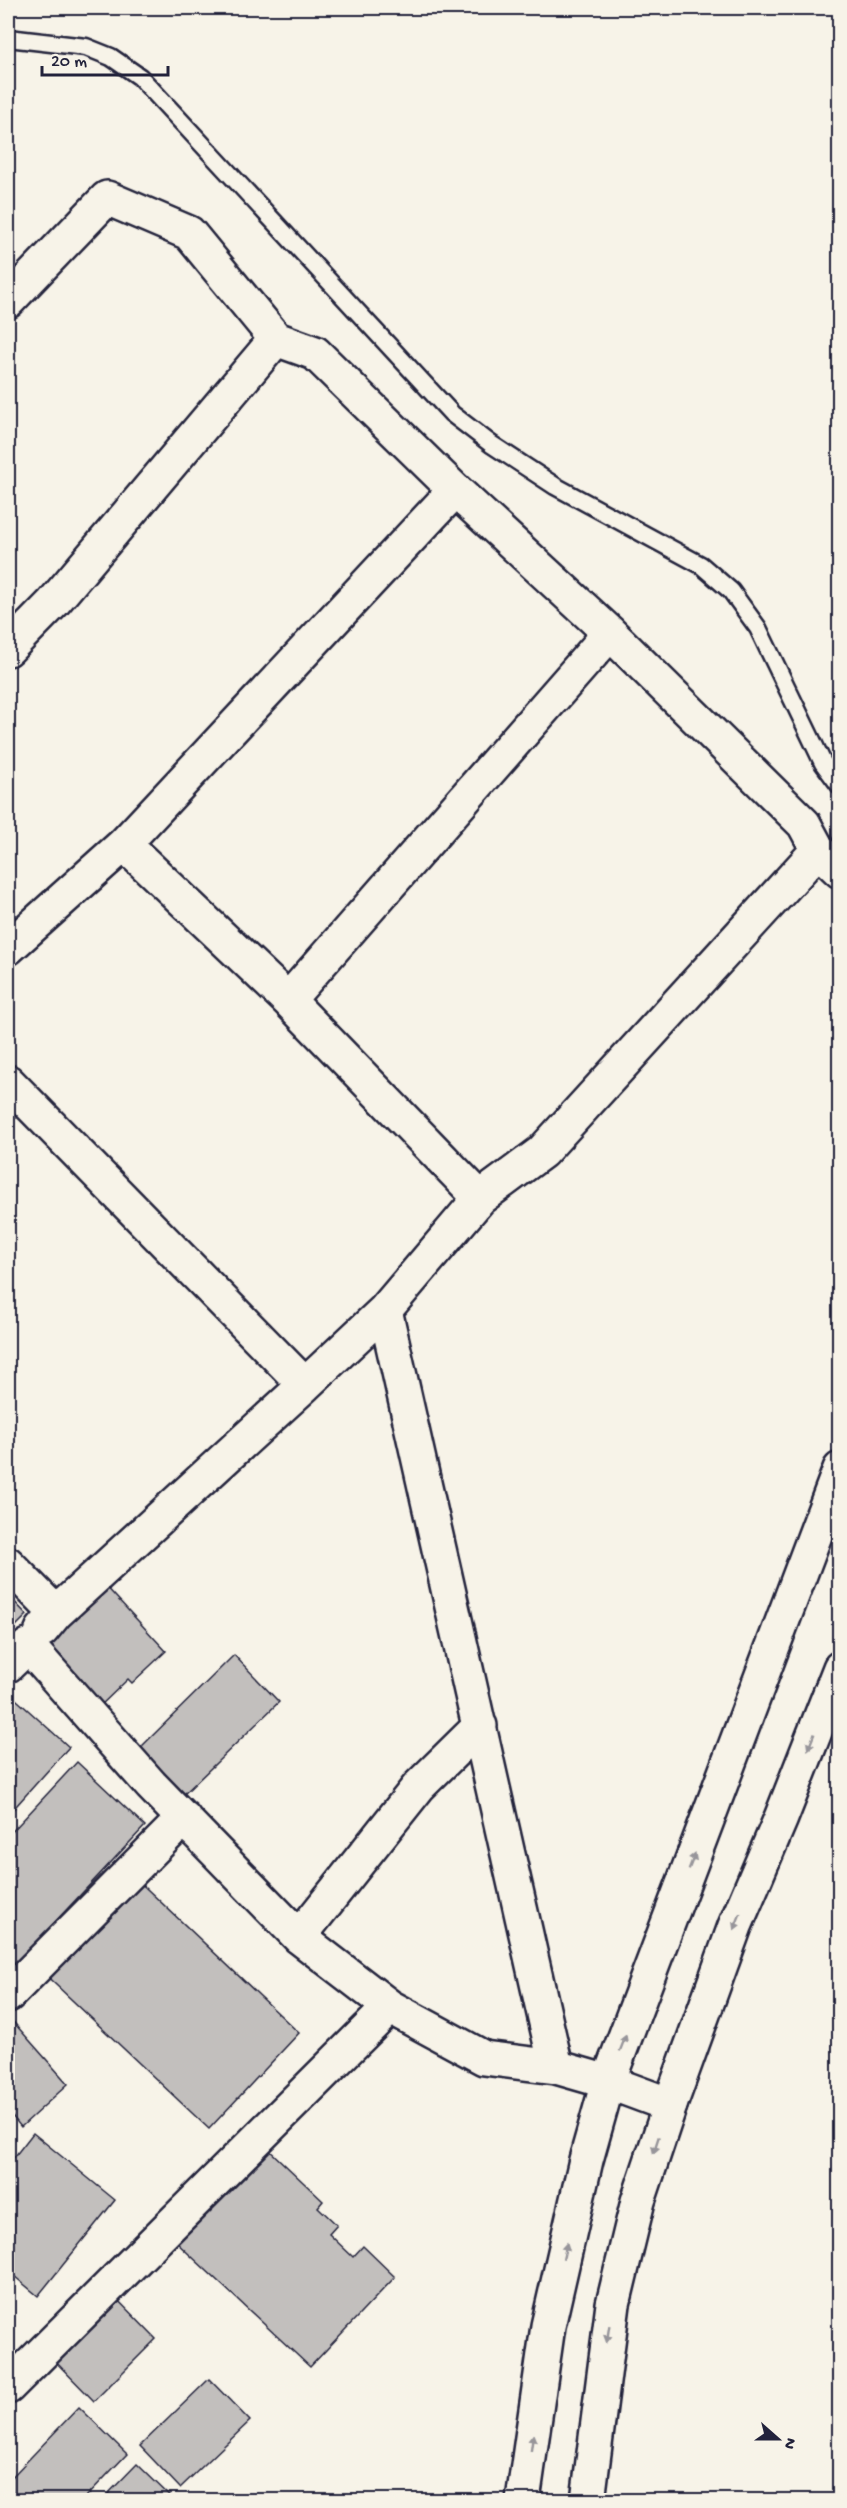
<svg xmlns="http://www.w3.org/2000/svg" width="847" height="2508" font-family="'Gochi Hand',sans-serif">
<rect width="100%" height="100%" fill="#f7f3e8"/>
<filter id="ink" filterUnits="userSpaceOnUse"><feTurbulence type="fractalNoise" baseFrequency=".0167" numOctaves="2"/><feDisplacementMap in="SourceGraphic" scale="12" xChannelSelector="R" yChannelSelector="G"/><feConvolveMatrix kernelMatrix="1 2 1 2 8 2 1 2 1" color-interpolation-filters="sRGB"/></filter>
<g filter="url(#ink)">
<path fill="#c2bfbd" stroke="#22223b" stroke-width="1.5" d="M 102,1582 L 166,1651 L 132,1683 L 128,1679 L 97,1709 L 36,1645 Z
M 8,1595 L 27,1615 L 8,1634 Z
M 234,1655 L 279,1702 L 181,1797 L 137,1751 Z
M 8,1692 L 69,1747 L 8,1815 Z
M 77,1762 L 145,1826 L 8,1972 L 8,1836 Z
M 128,1871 L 299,2033 L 209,2129 L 38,1968 Z
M 8,2016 L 68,2084 L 21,2127 L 8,2111 Z
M 33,2133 L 115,2200 L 38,2296 L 8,2271 L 8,2165 Z
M 265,2146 L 323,2201 L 318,2207 L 337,2225 L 329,2234 L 353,2257 L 363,2246 L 395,2277 L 310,2367 L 176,2242 Z
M 110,2292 L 156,2339 L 94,2401 L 47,2353 Z
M 209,2379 L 250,2421 L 180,2488 L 140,2446 Z
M 79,2407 L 127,2454 L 83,2500 L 8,2500 L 8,2481 Z
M 137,2464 L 174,2500 L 102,2500 Z"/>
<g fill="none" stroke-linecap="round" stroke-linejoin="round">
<defs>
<path id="lane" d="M 8,38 L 86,47 L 111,57 L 140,77 L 452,414 L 491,444 L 555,486 L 701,565 L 731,591 L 758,628 L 823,763 L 840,786"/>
<path id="street" d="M 8,301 L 107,198 L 189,233 L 276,339 L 315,353 L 455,490 L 610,633 L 804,824 L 818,850 L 840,871
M 8,649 L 53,603 L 276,339
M 124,844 L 288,1000 L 480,1198
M 8,948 L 124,844 L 455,490
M 288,1000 L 610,633
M 8,1082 L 305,1385 L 385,1310 L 556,2067
M 385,1310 L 480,1198 L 542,1152 L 818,850
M 8,1564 L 56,1613 L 42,1630
M 56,1613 L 305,1385
M 8,1665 L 28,1646 L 151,1785 L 299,1937 L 390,2007 L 484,2058 L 556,2067 L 608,2082 L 670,2105
M 299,1937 L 419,1786 L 480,1726
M 8,1995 L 184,1818
M 8,2387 L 390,2007"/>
<path id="secondary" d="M 523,2500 L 548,2326 L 586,2160 L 608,2082 L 840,1469
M 588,2500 L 613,2304 L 638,2201 L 670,2105 L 735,1926 L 781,1818 L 840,1668"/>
</defs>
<use href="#lane" stroke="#22223b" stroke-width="21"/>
<use href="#street" stroke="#22223b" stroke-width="38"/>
<use href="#secondary" stroke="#22223b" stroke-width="38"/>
<use href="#lane" stroke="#f7f3e8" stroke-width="16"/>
<use href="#street" stroke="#f7f3e8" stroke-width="33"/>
<use href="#secondary" stroke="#f7f3e8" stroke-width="33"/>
</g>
<defs><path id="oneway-solid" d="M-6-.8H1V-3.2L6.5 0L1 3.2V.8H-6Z" transform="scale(1.5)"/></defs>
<g fill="#97959a">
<use href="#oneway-solid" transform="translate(811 1742) rotate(112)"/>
<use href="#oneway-solid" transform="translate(692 1861) rotate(-69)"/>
<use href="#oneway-solid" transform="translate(737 1922) rotate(112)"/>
<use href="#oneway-solid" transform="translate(623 2043) rotate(-69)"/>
<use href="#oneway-solid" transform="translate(656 2145) rotate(108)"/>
<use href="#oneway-solid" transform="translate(565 2251) rotate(-77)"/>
<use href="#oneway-solid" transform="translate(608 2334) rotate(99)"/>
<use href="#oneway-solid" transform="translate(532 2443) rotate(-82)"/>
</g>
</g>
<rect width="847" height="2508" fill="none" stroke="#f7f3e8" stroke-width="30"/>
<rect x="15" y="15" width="817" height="2478" fill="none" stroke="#22223b" stroke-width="2" filter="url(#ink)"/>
<g transform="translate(778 2439) rotate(111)" stroke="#f7f3e8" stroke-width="4.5" paint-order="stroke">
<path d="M0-4.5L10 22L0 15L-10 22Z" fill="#22223b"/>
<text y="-9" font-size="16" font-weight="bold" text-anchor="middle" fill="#22223b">N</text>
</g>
<path d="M42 66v9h126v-9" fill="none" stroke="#22223b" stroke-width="3"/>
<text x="51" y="66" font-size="18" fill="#22223b" stroke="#f7f3e8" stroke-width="4.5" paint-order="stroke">20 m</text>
</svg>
